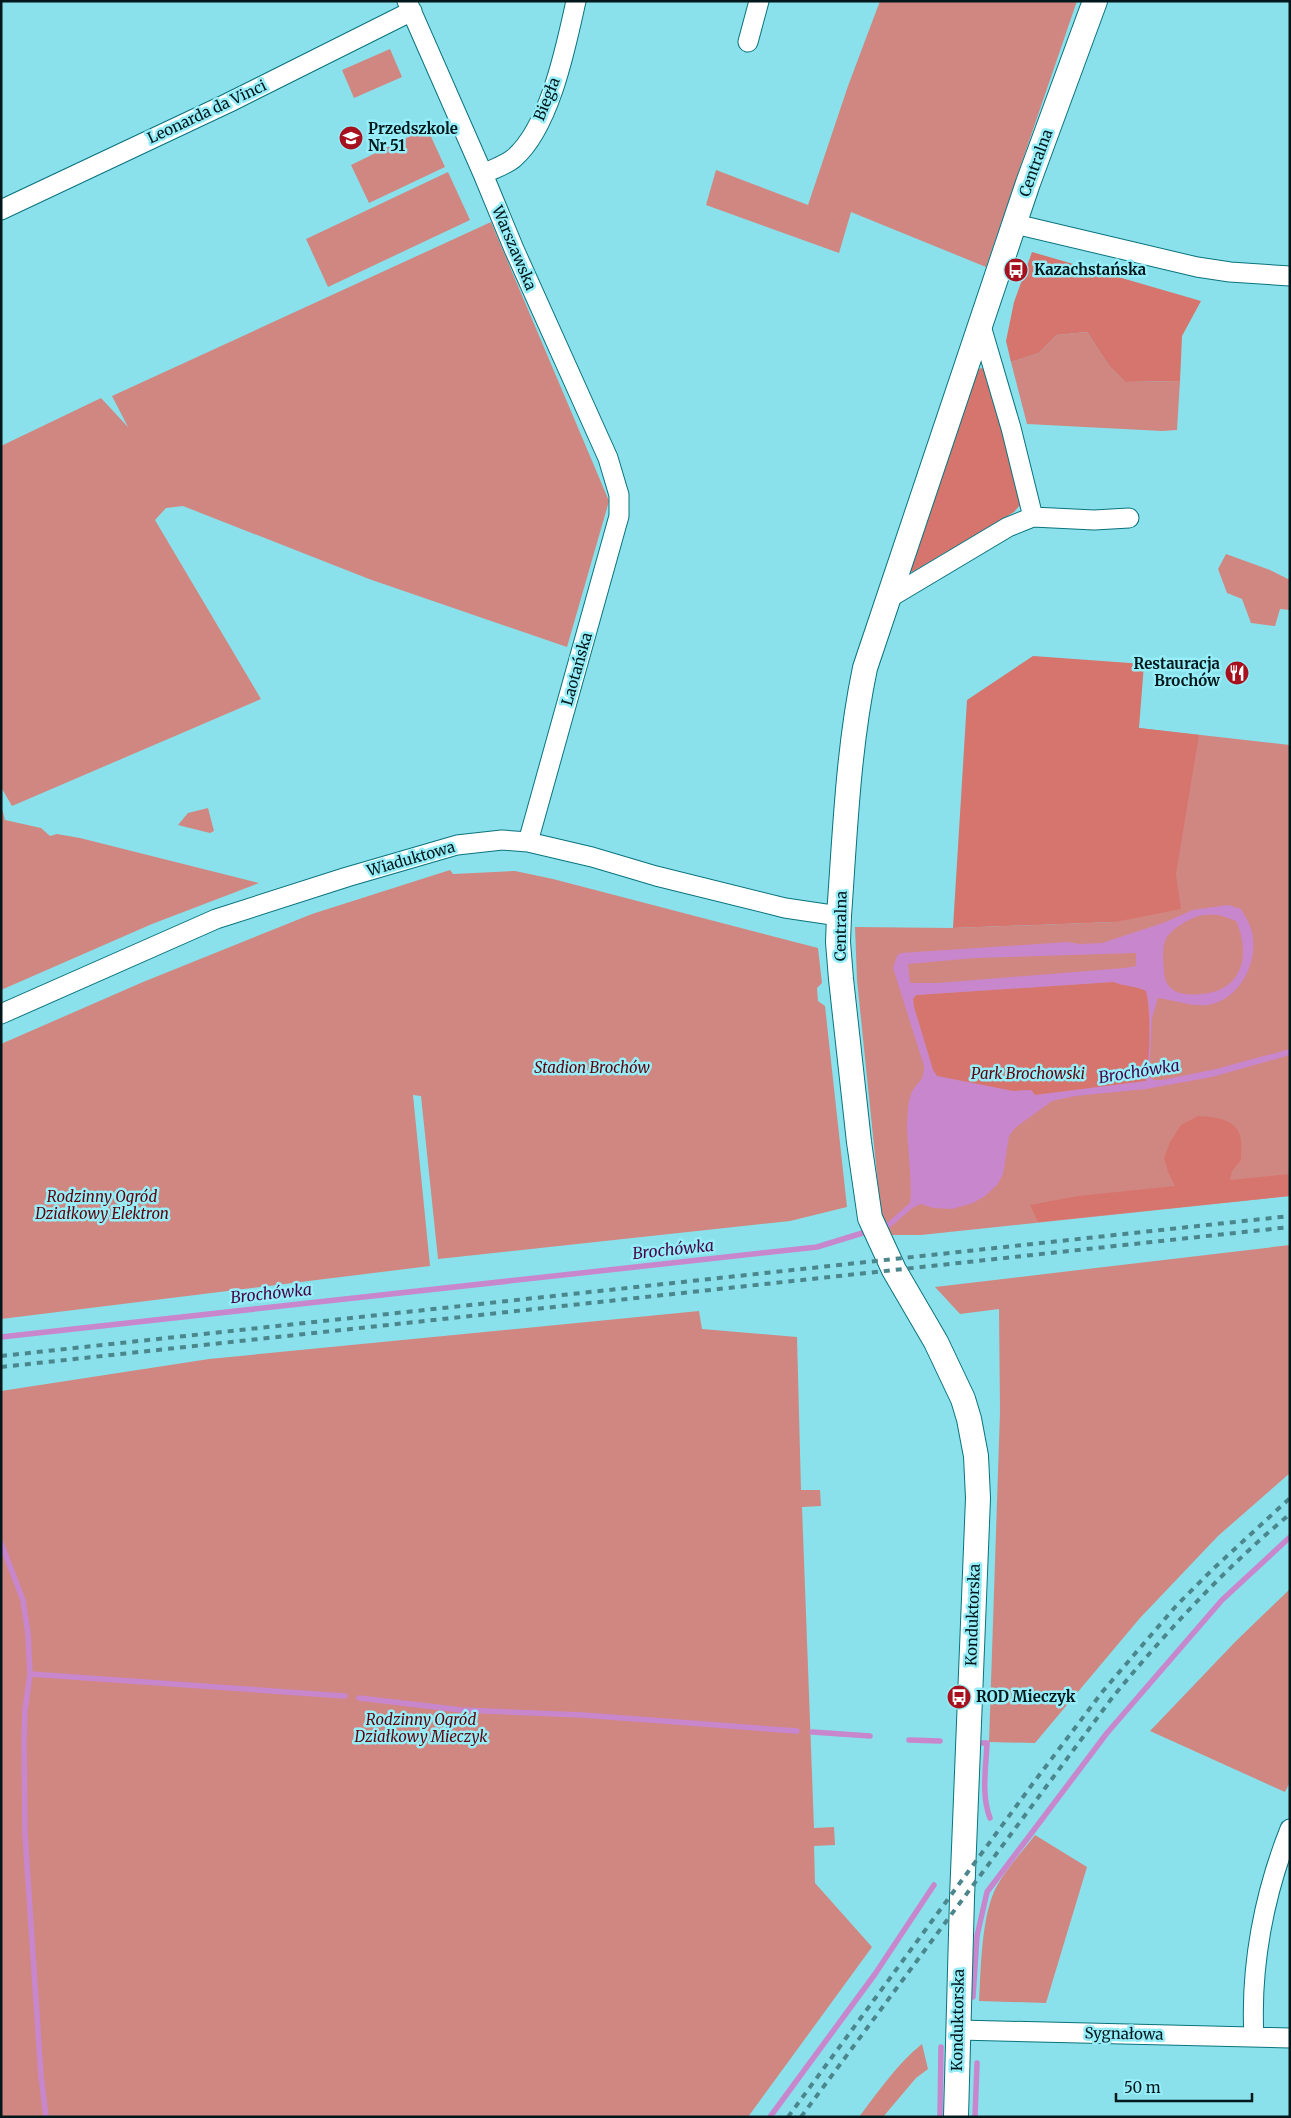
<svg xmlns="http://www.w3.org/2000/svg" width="1291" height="2118" font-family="Merriweather,serif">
<rect width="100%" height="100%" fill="#8ae1eb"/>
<path fill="#d18781" d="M 880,1 L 1077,1 L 986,267 L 851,212 L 839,253 L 706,205 L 716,170 L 808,205 L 848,86 Z
M 390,49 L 402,77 L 354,98 L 342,70 Z
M 427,128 L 445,167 L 369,203 L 351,165 Z
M 448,172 L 470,220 L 328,287 L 306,239 Z
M 491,222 L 609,501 L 567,647 L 369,579 L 183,506 L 166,508 L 155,520 L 261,699 L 12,806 L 1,787 L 1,446 L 101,398 L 128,427 L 112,396 Z
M 1087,332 L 1109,366 L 1125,382 L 1180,381 L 1177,430 L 1162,431 L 1027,424 L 1011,362 L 1039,353 L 1057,335 Z
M 1226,554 L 1270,570 L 1290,580 L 1290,610 L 1280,609 L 1275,626 L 1251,623 L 1242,599 L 1227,593 L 1218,569 Z
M 1139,728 L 1290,745 L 1290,1196 L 921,1235 L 886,1235 L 880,1221 L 880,1204 L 857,980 L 855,927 L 953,928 L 1115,922 Z
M 1,805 L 5,820 L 41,828 L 50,836 L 57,834 L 80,838 L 259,883 L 152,924 L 1,990 Z
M 208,808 L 214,831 L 210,833 L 178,825 L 188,813 Z
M 450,870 L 453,874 L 515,871 L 553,879 L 818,948 L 822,983 L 817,988 L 818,1001 L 825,1006 L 847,1207 L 790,1221 L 438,1259 L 421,1096 L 413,1095 L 430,1266 L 1,1319 L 1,1044 L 143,982 L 312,914 Z
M 1290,1245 L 1290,1473 L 1218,1536 L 1140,1618 L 1035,1743 L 989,1742 L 1000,1412 L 999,1309 L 960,1314 L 935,1287 Z
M 699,1311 L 702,1329 L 797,1337 L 801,1490 L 820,1490 L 821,1506 L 802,1507 L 814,1828 L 834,1827 L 835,1845 L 814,1846 L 815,1883 L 872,1947 L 748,2117 L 1,2117 L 1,1391 L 209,1359 Z
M 1290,1589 L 1290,1782 L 1285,1792 L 1150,1731 L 1236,1641 Z
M 1035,1835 L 1087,1867 L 1046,2003 L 979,2001 C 981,1969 981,1912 998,1884 C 1008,1867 1023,1851 1035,1835 Z
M 922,2044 L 928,2069 L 916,2078 L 883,2117 L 859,2117 C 878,2092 897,2064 922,2044 Z"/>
<path fill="#d6756e" d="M 1032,252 L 1201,301 L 1182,336 L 1180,381 L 1125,382 L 1109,366 L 1087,332 L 1057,335 L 1039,353 L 1011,362 L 1006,341 L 1014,302 Z
M 982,368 L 986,372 L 1021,504 L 1014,512 L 912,572 L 910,571 L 976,370 Z
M 1033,656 L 1144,664 L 1139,728 L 1199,735 L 1176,874 L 1181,909 L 1115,922 L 953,928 L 967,700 Z
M 1113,982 C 1124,986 1136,986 1146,991 C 1150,1006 1151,1066 1146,1081 L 1035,1095 L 1031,1090 L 1013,1091 L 937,1076 L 933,1070 L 914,1007 L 913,999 L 916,995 Z
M 1198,1116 C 1214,1117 1234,1118 1240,1135 C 1242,1142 1241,1153 1241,1160 L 1232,1171 L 1230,1180 L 1290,1174 L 1290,1196 L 1038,1222 L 1030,1205 L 1078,1196 L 1175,1186 L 1168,1172 L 1164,1158 L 1170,1142 L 1181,1125 Z"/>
<path fill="#c886cc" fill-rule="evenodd" d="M 1228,905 L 1241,909 C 1244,915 1248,920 1250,926 C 1262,957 1241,1000 1208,1005 C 1193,1007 1173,1000 1158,998 L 1152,1018 L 1149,1077 L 1154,1080 L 1162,1080 L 1216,1069 L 1290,1049 L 1290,1055 L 1212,1077 L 1146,1089 L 1075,1096 L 1052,1101 L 1015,1128 L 1009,1136 L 1003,1174 L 997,1185 L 985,1196 L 973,1203 L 952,1209 L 933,1208 L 921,1204 L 912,1208 L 909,1206 C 914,1196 907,1143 907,1126 C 908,1115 907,1102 912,1092 C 918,1081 924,1081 924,1066 L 893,968 L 897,956 L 901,953 L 1067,942 L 1080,944 L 1102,943 L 1163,923 L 1193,910 ZM 1219,915 L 1236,921 C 1251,954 1243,991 1201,994 C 1193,995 1183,995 1175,991 C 1166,986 1164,978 1164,969 C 1163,959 1162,947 1166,939 C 1170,930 1187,920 1196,917 C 1203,914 1212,915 1219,915 ZM 1136,953 L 1136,966 L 1124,968 L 938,983 L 910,983 L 908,964 L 975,958 ZM 1113,982 C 1124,986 1136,986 1146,991 C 1153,1016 1148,1050 1148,1075 L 1146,1081 L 1035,1095 L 1031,1090 L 1013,1091 L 937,1076 L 933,1070 L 914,1007 L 913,999 L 916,995 Z"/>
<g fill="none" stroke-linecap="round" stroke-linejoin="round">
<path stroke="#c886cc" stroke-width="5.5" d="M 881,1228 L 890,1224 L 915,1202
M 1,1337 L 817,1247 L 869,1231
M 1,1543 L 23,1600 L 28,1634 L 30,1674 L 25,1710 L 24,1741 L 25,1834 L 41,2076 L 46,2117
M 30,1674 L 345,1696
M 359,1698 L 462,1710 L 582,1715 L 797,1731
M 812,1732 L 870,1736
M 909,1740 L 940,1741
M 980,1743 L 987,1743 C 986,1767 981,1795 990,1818
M 973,1997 L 977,1936 L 987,1892 L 1107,1733 L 1222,1600 L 1290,1537
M 770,2117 L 875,1974 L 934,1885
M 940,2117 L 941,2047
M 975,2117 L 977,2063"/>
<defs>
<path id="minor" d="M 407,1 L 483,174 L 514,249 L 608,458 L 619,495 L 619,516 L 528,842
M 748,42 L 759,1
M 483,174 C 493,169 506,165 514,158 C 550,127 566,46 576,1
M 1,210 L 228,103 L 412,11
M 1015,224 L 1197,267 L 1230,272 L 1290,276
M 1033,517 L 1094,520 L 1129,518
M 889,598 L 1008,527 L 1033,517 L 1011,428 L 981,326
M 1,1014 L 216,919 L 347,877 L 457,845 L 502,840 L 528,842 L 592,857 L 656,876 L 785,908 L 839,916
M 959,2030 L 1290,2038
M 1254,2037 C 1250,1967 1264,1894 1290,1829"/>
<path id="tertiary" d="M 956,2117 L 962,1898 L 978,1498 L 976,1456 L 969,1419 L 963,1399 L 936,1342 L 894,1270 L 870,1218 L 859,1142 L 841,979 L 838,942 L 839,916 C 845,833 848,749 865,668 L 1028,183 L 1095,1"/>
</defs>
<use href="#minor" stroke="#09737d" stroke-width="21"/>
<use href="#tertiary" stroke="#09737d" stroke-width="26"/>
<use href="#minor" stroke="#fff" stroke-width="19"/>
<use href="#tertiary" stroke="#fff" stroke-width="24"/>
<path stroke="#4b868d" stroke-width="4" stroke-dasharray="6 6" stroke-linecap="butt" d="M 1,1356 L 1290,1216
M 1,1367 L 1290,1227
M 788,2117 L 1034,1782 L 1103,1691 L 1176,1606 L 1213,1569 L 1290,1498
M 801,2117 L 1112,1698 C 1166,1632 1224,1569 1290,1514"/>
</g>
<defs>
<symbol id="school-disc" viewBox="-11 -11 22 22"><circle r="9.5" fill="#a7111e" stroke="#97eef8"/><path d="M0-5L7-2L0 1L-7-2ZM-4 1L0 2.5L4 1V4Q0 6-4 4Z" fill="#fff"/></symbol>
<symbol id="bus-disc" viewBox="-11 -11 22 22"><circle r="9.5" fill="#a7111e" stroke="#97eef8"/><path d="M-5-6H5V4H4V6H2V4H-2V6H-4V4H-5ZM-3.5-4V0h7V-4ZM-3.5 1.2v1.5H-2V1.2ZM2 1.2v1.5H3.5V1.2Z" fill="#fff"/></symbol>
<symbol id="restaurant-disc" viewBox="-11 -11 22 22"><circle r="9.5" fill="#a7111e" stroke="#97eef8"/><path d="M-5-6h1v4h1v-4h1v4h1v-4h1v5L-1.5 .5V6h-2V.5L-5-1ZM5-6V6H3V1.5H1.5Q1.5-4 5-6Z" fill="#fff"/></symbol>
</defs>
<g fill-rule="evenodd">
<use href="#school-disc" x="337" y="124" width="28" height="28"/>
<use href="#bus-disc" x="1002" y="256" width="28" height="28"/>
<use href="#restaurant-disc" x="1223" y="659" width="28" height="28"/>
<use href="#bus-disc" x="945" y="1683" width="28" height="28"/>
</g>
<g text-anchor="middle" stroke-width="5" stroke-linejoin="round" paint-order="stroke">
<g font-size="15" fill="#00181b" stroke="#97eef8">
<text transform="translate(547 99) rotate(-68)" y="5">Biegła</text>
<text transform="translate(207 112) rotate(-25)" y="5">Leonarda da Vinci</text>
<text transform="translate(1036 163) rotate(-70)" y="5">Centralna</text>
<text transform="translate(514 248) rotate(67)" y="5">Warszawska</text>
<text transform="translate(577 669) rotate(-74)" y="5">Laotańska</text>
<text transform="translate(411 859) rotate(-16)" y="5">Wiaduktowa</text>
<text transform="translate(841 926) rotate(-89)" y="5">Centralna</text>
<text transform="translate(973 1615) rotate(-88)" y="5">Konduktorska</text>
<text transform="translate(958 2020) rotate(-89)" y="5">Konduktorska</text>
<text transform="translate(1124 2034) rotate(1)" y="5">Sygnałowa</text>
</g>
<g font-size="15" font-weight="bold" fill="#00181b" stroke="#97eef8" text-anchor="start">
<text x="368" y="134">Przedszkole<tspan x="368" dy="17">Nr 51</tspan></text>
<text x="1034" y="275">Kazachstańska</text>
<text x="1220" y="669" text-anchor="end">Restauracja<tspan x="1220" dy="17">Brochów</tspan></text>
<text x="976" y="1702">ROD Mieczyk</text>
</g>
<g font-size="15" font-style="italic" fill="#5e0009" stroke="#97eef8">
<text x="592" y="1073">Stadion Brochów</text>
<text x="1028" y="1079">Park Brochowski</text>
<text x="102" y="1202">Rodzinny Ogród<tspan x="102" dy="17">Działkowy Elektron</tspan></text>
<text x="421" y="1725">Rodzinny Ogród<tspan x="421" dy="17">Działkowy Mieczyk</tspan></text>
</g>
<g font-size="16" font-style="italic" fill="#45074a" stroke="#97eef8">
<text transform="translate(1139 1071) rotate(-9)" y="6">Brochówka</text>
<text transform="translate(673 1249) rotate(-6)" y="6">Brochówka</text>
<text transform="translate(271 1293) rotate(-6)" y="6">Brochówka</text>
</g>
</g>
<rect width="1291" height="2118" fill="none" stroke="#00181b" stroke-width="5"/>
<path d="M1116 2093v8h136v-8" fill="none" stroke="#00181b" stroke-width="2.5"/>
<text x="1124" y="2093" font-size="15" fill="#00181b" stroke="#97eef8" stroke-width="4" paint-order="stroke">50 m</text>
</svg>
